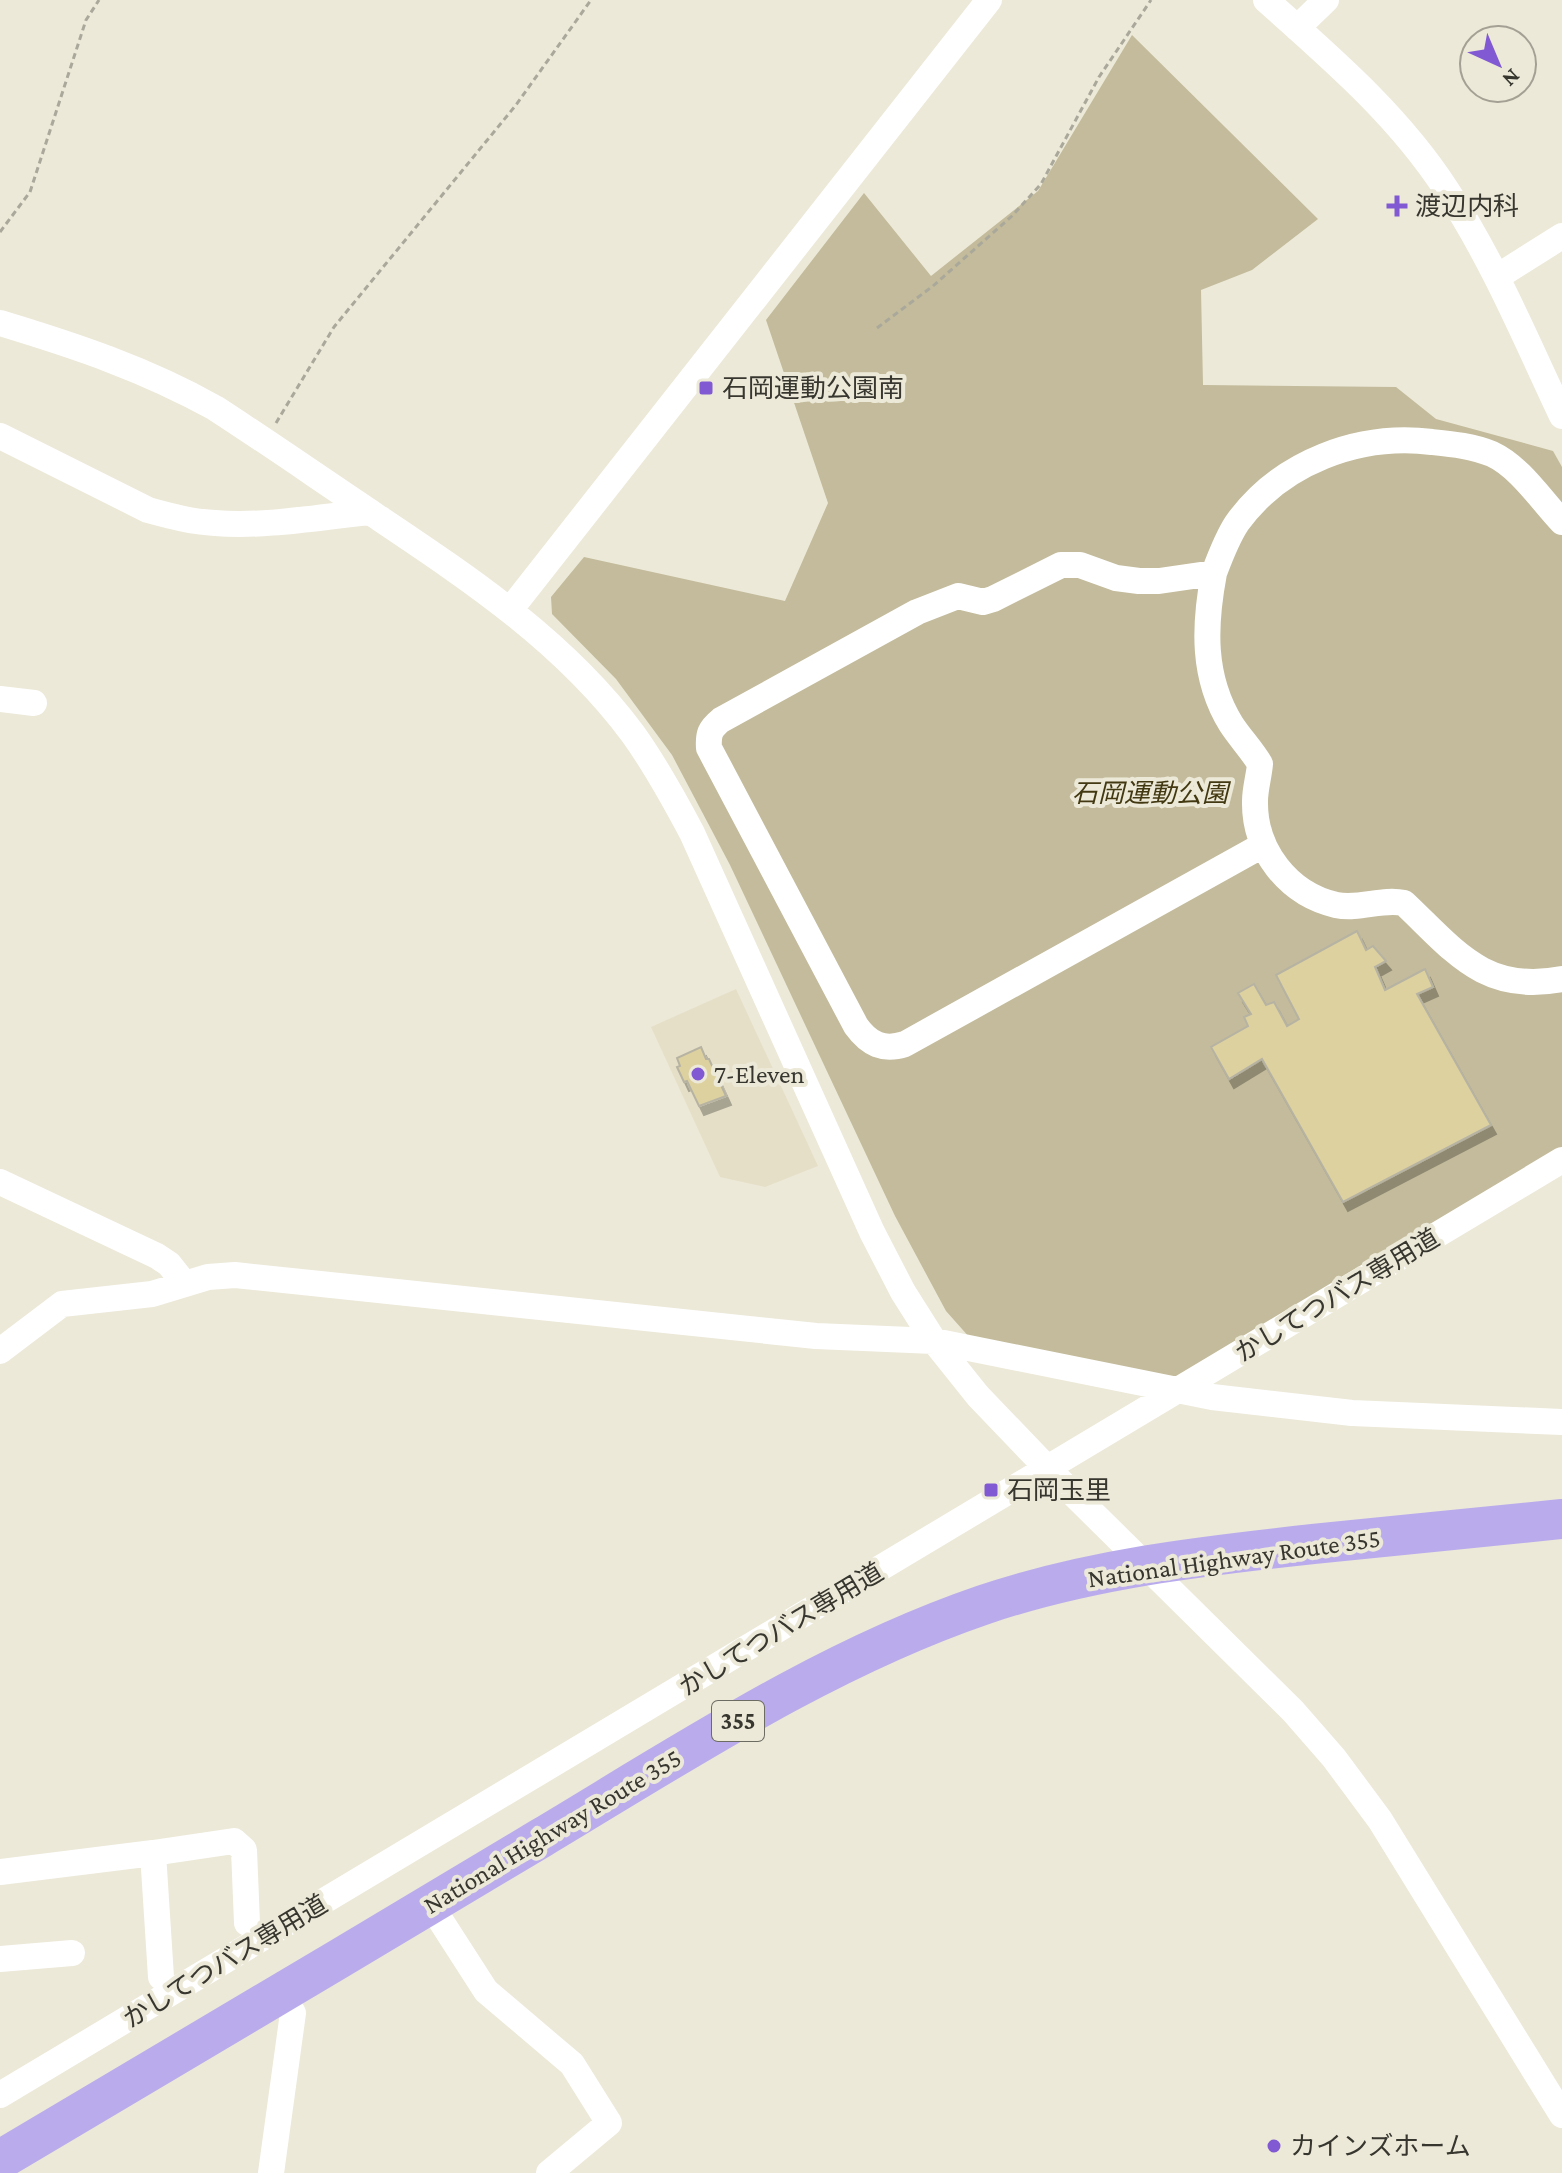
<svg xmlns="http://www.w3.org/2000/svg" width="1562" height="2173" font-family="'Crimson Pro','Noto Sans JP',serif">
<defs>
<filter id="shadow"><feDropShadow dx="5" dy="9" stdDeviation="0" flood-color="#0004"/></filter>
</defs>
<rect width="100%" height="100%" fill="#ece9d8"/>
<path fill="#e5dfc7" d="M 736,989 L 818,1166 L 765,1187 L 720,1177 L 651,1027 Z"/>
<path fill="#c3bb9b" d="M 1132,35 L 1318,219 L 1252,270 L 1201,290 L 1203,385 L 1396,387 L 1436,419 L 1553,451 L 1562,467 L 1562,1150 L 1179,1380 L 970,1338 L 946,1311 L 895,1216 L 730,865 L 672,755 L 616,679 L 552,614 L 551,597 L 584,557 L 785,601 L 828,503 L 766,320 L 864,193 L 931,276 L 1038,191 Z"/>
<path fill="#ddd19f" stroke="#b7b3a3" stroke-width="2" filter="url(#shadow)" d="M 1357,931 L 1366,950 L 1373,946 L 1386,961 L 1375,967 L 1385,990 L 1425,969 L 1433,987 L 1417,994 L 1491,1125 L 1343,1202 L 1262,1059 L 1229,1079 L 1211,1047 L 1248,1026 L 1244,1017 L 1251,1014 L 1238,993 L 1254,984 L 1266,1005 L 1274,1002 L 1287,1026 L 1299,1019 L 1276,975 Z
M 701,1047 L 706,1059 L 709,1059 L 726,1096 L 699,1106 L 687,1081 L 684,1082 L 677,1067 L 680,1066 L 677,1058 Z"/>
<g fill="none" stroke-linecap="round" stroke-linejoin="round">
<path stroke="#aaa89a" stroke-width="3" stroke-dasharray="6 4" stroke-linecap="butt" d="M 0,232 L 30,192 L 86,20 L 99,0
M 877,328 L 933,286 L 1012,216 L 1041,184 L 1099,77 L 1151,0
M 276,423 L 334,327 L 516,105 L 591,0"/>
<path stroke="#fff" stroke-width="26" d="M 1266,0 C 1331,58 1398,115 1446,189 C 1493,260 1526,340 1562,416
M 1297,28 L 1326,0
M 1497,277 L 1562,236
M 0,323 C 76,346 145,369 215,408 C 269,443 322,480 376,516 C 470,579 565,642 633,734 C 656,766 674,799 692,833 L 872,1232 L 903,1292 L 934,1341 L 978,1396 L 1048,1469 L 1293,1711 L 1334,1758 L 1380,1820 L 1562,2115
M 0,436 L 148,510 C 170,516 192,522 215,523 C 266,527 319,517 370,512
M 1214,573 C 1204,626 1202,677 1231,724 C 1240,738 1252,750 1260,764 C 1259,776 1255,789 1255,801 C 1254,850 1288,894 1336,905 C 1360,910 1382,898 1404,903 C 1455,951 1484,994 1562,979
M 510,610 L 989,0
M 0,699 L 34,703
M 1263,845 L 905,1044 C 883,1051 869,1044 856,1026 L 709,748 C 708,734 710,729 721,720 L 917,612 L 958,596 L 983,602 L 993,599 L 1061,565 L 1080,565 L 1116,578 L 1139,581 L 1159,581 L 1214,573 C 1220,557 1227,538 1237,523 C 1281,462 1359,433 1432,442 C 1452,444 1473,446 1492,454 C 1520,467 1541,500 1562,522
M 0,1182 L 157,1256 L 169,1264 L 184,1283
M 0,1351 L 62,1304 L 152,1294 L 208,1277 L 235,1275 L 816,1336 L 934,1341 L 1212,1397 L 1352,1413 L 1562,1422
M 153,1853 L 234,1841 L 244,1850 L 247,1923
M 0,1872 L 153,1853 L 161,1977
M 430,1904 L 486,1991 L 572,2064 L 609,2123 L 549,2173
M 0,1959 L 72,1953
M 0,2095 L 1562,1160
M 271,2173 L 293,2013 L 282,1993"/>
<path stroke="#baacec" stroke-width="40" d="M 0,2160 C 181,2053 361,1946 541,1838 C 683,1753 825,1659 983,1605 C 1089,1569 1202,1556 1313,1544 C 1396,1536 1479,1527 1562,1519"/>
</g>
<g fill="#8059d3" stroke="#ece9d8" stroke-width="3">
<path d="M1393 194h8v8h8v8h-8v8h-8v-8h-8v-8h8z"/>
<rect x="698" y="380" width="16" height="16" rx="4"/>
<circle cx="698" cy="1074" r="8"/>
<rect x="983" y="1482" width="16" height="16" rx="4"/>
<circle cx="1274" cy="2146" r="8"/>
</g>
<g text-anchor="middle" stroke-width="8" stroke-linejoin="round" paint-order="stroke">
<rect fill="#ece9d8" stroke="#6d6c62" stroke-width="2" x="712" y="1701" width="52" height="40" rx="6"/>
<g font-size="24" font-weight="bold" fill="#37362f">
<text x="738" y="1729">355</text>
</g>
<g font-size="26" fill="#37362f" stroke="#ece9d8" text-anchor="start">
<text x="1415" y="215">渡辺内科</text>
<text x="722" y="397">石岡運動公園南</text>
<text x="714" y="1083">7-Eleven</text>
<text x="1007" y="1499">石岡玉里</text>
<text x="1290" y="2155">カインズホーム</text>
</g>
<g font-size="26" font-style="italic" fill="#423912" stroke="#ece9d8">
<text x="1150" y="802">石岡運動公園</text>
</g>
<g font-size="26" fill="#37362f" stroke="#ece9d8">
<text transform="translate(1337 1295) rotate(-31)" y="9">かしてつバス専用道</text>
<text transform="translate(1234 1558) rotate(-8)" y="9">National Highway Route 355</text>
<text transform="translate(781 1629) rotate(-31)" y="9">かしてつバス専用道</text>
<text transform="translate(552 1831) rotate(-31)" y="9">National Highway Route 355</text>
<text transform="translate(225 1961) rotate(-31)" y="9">かしてつバス専用道</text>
</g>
</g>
<g transform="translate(1498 64) rotate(136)"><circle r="38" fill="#ece9d8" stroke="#a4a194" stroke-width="2"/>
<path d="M0-6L14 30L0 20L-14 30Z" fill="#8059d3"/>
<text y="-12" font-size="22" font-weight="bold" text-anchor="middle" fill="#37362f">N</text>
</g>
</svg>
